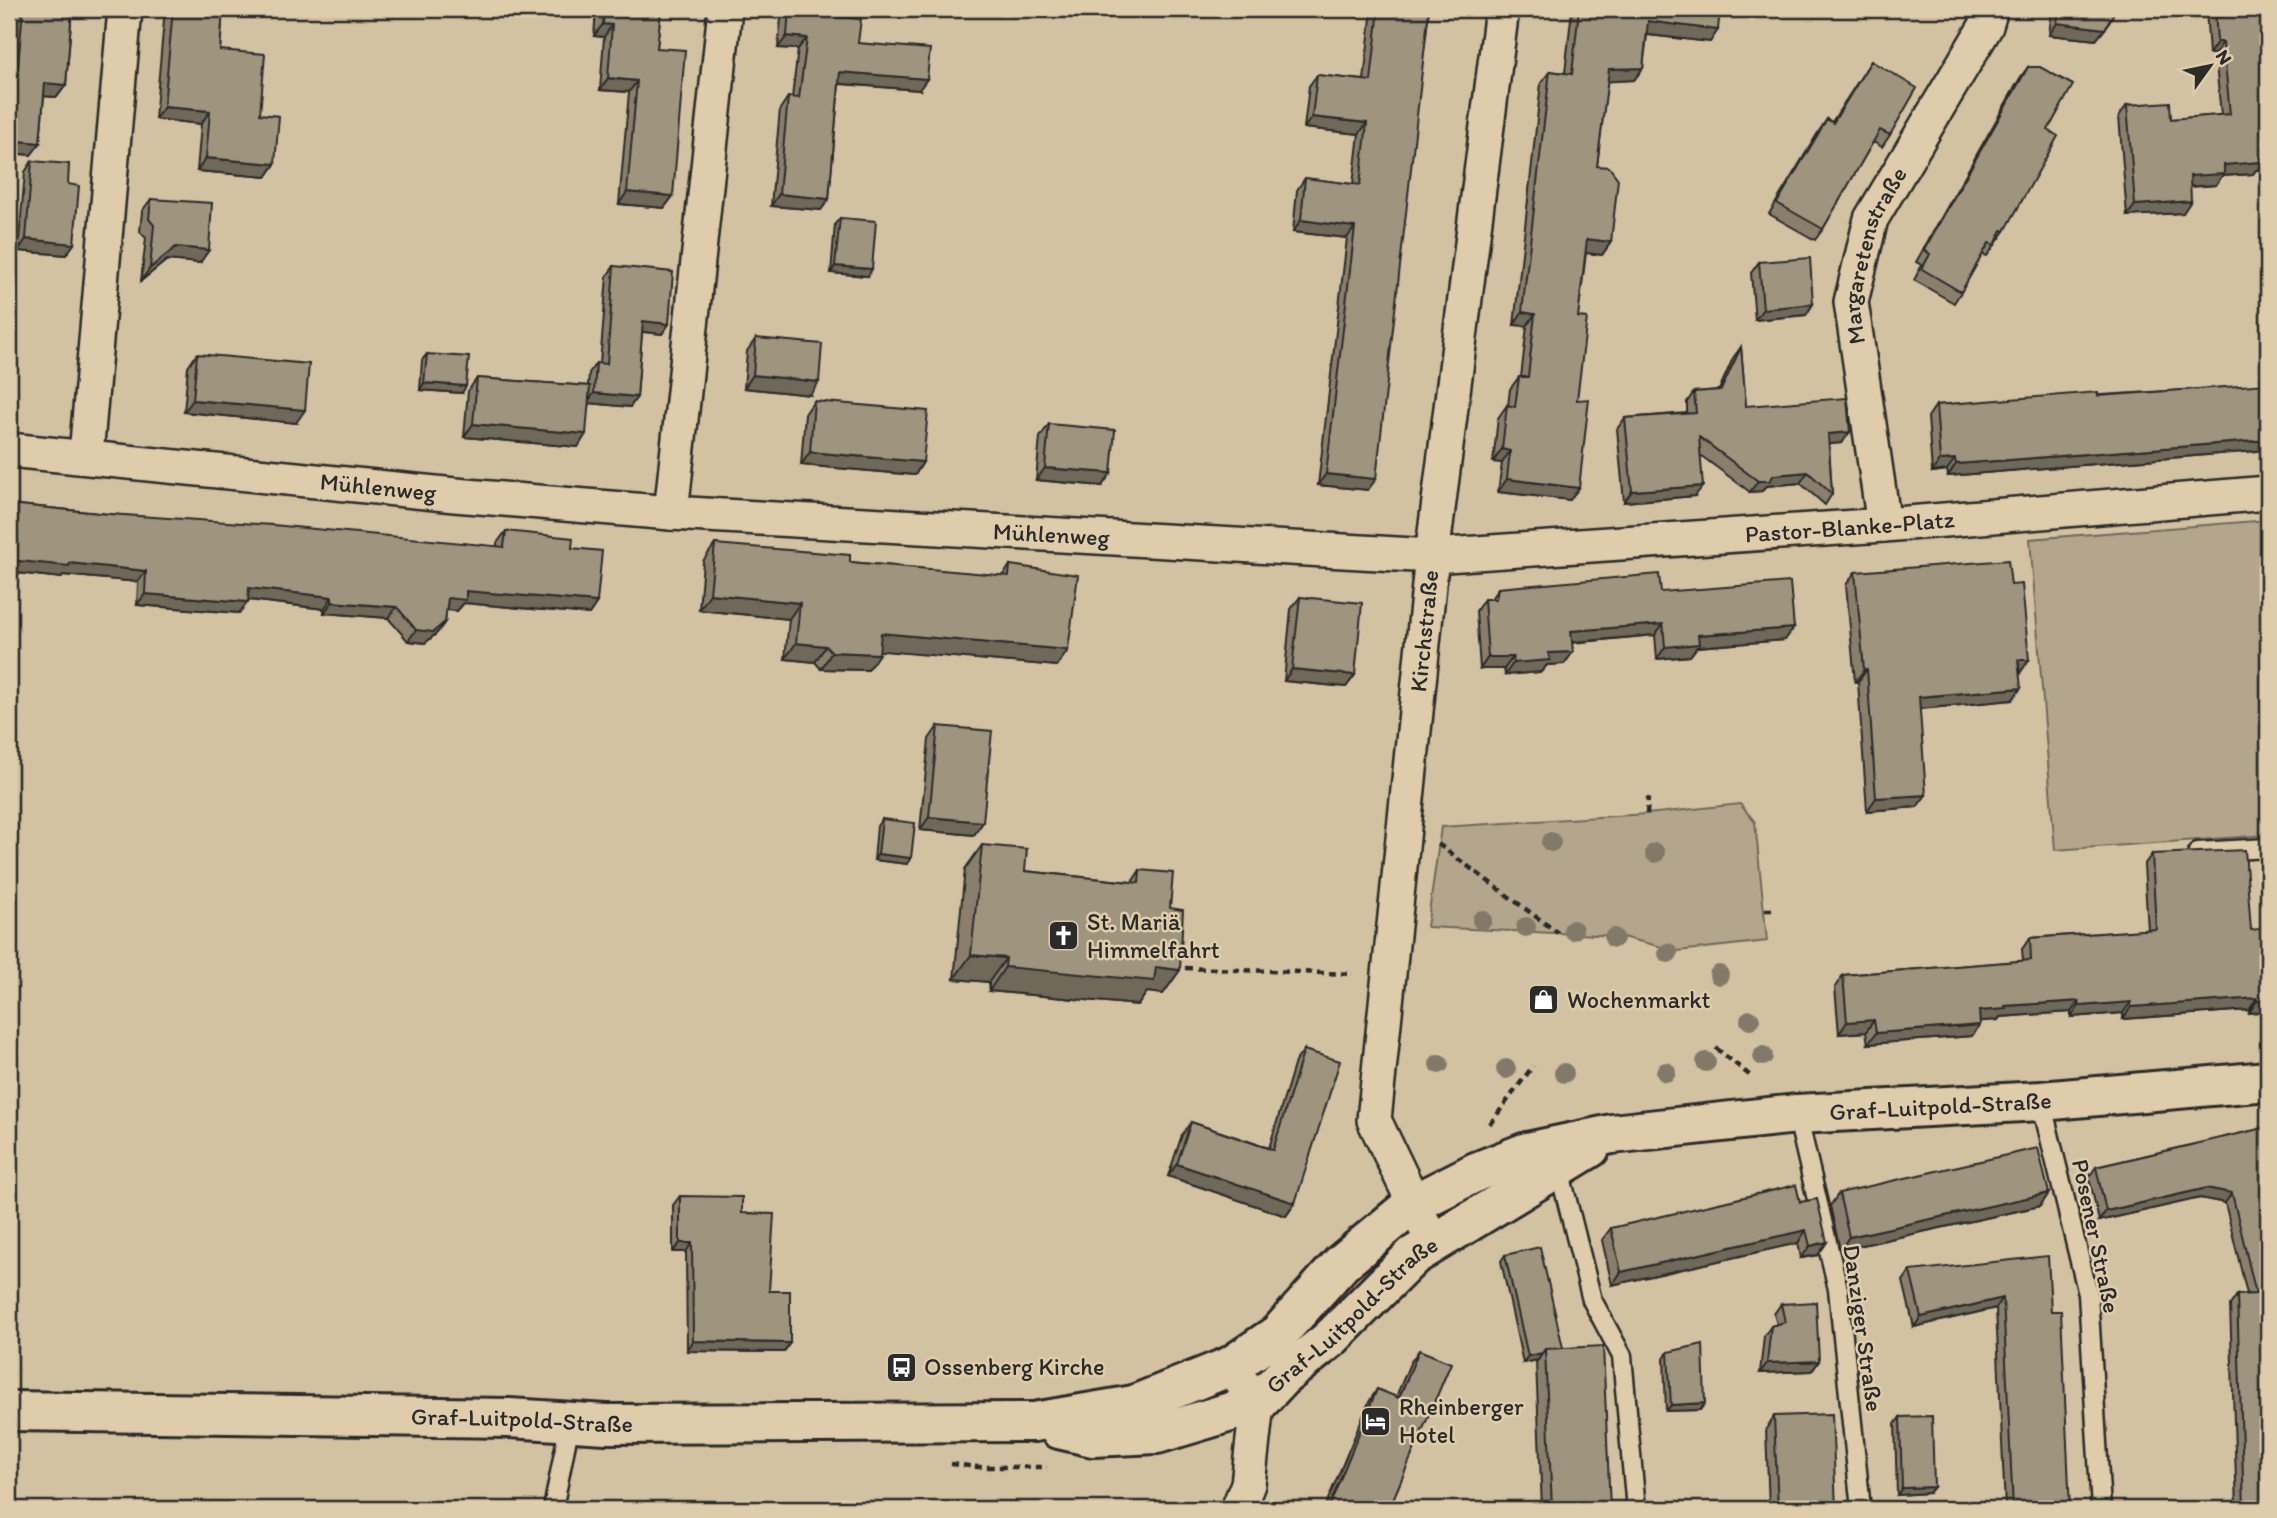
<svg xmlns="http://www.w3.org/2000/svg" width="2277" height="1518" font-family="Itim,sans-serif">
<rect width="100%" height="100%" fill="#d3c2a2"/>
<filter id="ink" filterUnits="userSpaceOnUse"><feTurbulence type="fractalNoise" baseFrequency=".0143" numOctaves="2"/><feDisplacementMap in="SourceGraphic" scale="14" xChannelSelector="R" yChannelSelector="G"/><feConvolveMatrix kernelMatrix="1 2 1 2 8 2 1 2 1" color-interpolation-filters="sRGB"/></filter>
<g filter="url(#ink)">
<path fill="#b4a68c" stroke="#70685c" stroke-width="2" d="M 2268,520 L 2268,835 L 2055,850 L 2030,539 Z
M 1740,804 L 1755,822 L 1767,941 L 1678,951 L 1618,936 L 1427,927 L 1441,827 L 1647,814 Z"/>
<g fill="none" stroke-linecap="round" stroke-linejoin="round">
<defs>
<path id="service" d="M 2198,852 L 2268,848
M 2041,1101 L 2088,1294 L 2101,1509
M 1797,1114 L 1838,1289 L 1861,1509
M 1558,1165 L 1592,1300 L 1622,1356 L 1636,1509
M 553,1509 L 570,1422"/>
<g id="minor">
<path id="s1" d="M 9,450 L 455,495 L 671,513 L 1432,556 L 1884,525 L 2268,493"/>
<path d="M 86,455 L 125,9"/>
<path d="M 671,513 L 725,9"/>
<path id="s2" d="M 1884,525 L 1851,302 L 1871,219 L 1986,26 L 1991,9"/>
<path id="s3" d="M 1433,1243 L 1374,1120 L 1432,556 L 1502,9"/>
<path d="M 1231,1366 L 1257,1404 L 1248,1484 L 1238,1509"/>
</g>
<g id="tertiary">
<path id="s4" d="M 9,1411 L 509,1418 L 606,1424 L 1034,1422 L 1134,1405 L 1231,1366 L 1278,1334 L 1342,1263 L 1413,1204 L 1476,1172 L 1527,1152 L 1612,1134 L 1797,1114 L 2041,1101 L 2268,1081"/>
<path id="s5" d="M 1059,1429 L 1093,1437 L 1157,1434 L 1257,1404 L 1281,1378 L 1330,1339 L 1413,1256 L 1590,1148"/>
</g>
</defs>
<use href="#service" stroke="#2b2b2b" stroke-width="23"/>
<use href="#minor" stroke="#2b2b2b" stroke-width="38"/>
<use href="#tertiary" stroke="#2b2b2b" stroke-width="44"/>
<path stroke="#2b2b2b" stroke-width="4.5" stroke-dasharray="7 5" stroke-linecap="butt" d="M 1647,814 L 1648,797
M 1438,844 L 1558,933
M 1765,910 L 1773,910
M 1185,968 L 1353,974
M 1716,1048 L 1753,1078
M 1490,1124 L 1533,1066
M 951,1464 L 978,1467 L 1047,1467"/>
<use href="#service" stroke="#deccaa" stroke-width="18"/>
<use href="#minor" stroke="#deccaa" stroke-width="33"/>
<use href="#tertiary" stroke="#deccaa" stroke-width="38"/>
</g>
<g fill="#827969">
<circle cx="1551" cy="842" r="10"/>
<circle cx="1655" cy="853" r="10"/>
<circle cx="1482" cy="920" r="10"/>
<circle cx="1526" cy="927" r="10"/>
<circle cx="1573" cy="930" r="10"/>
<circle cx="1614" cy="938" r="10"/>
<circle cx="1668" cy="953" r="10"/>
<circle cx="1719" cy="975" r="10"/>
<circle cx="1750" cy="1020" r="10"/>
<circle cx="1763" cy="1056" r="10"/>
<circle cx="1706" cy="1062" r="10"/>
<circle cx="1439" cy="1064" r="10"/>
<circle cx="1506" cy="1069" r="10"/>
<circle cx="1666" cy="1072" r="10"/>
<circle cx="1564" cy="1073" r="10"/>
</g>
<path fill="#897f6c" stroke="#2b2b2b" stroke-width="2" d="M 15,9 L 72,9 L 66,85 L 57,97 L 44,96 L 40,143 L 31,155 L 9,153 L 9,79 Z
M 165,9 L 223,9 L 220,50 L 260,114 L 275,164 L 266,177 L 197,171 L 201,124 L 155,119 Z
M 596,9 L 661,9 L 657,48 L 673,196 L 664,208 L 619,204 L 629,92 L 600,90 L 604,37 L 594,36 Z
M 782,9 L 840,9 L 839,17 L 858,43 L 919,90 L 839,84 L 829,199 L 821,210 L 771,206 L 780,109 L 788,97 L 792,97 L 798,49 L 778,48 Z
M 1372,9 L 1429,9 L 1368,490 L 1318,485 L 1347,238 L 1293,232 L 1297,190 L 1305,178 L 1353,184 L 1359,134 L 1304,128 L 1309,86 L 1317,75 L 1364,80 Z
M 1572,9 L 1720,9 L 1710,42 L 1647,35 L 1643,68 L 1634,80 L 1607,81 L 1597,166 L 1611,242 L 1602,255 L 1586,253 L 1578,317 L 1577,400 L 1570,500 L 1498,492 L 1502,463 L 1493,462 L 1498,418 L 1507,405 L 1508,406 L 1510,389 L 1519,377 L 1521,377 L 1527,326 L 1514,325 L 1541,83 L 1550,71 L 1565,73 Z
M 2052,9 L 2116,9 L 2105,29 L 2096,40 L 2049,35 Z
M 2206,9 L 2263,9 L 2268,81 L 2268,169 L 2256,170 L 2253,174 L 2222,176 L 2216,185 L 2190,187 L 2183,213 L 2127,216 L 2119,116 L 2127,105 L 2171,119 L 2221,115 L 2215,54 L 2209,54 Z
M 1871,61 L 1890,135 L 1882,147 L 1873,142 L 1823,229 L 1815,240 L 1769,214 L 1819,131 L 1827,119 L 1832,122 Z
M 2028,67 L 2048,130 L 2005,231 L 1987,256 L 1982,254 L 1961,292 L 1954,303 L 1914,280 L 1922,265 L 1916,262 L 2020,78 Z
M 32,161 L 68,184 L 66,255 L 18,251 L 25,172 Z
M 151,199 L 200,263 L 167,260 L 141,281 L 146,238 L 140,232 L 142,211 Z
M 840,218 L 868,276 L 831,273 L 835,224 Z
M 1759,262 L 1813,304 L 1806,315 L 1755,320 L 1751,273 Z
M 614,266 L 669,324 L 662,334 L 642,332 L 637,397 L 630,407 L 589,403 L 578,447 L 464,437 L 468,391 L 477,378 L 588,386 L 589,373 L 596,363 L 600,364 L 607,276 Z
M 756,338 L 810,395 L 744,388 L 747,351 Z
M 1741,347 L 1746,406 L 1842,443 L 1829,444 L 1832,494 L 1825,505 L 1800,483 L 1767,486 L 1762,491 L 1750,492 L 1700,455 L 1695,496 L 1624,502 L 1617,429 L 1625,418 L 1687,413 L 1687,402 L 1694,392 L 1719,390 L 1733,358 Z
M 197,354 L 296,423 L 184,412 L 188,367 Z
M 427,354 L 462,393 L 420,390 L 422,360 Z
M 2268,376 L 2268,450 L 1948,476 L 1947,470 L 1932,472 L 1928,417 L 1936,405 L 2264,385 L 2264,382 Z
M 814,401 L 923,462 L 915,475 L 801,465 L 805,414 Z
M 1049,424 L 1102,486 L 1036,480 L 1040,437 Z
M 9,504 L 109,514 L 497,547 L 497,543 L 506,531 L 572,548 L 597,602 L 589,614 L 464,603 L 457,611 L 446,610 L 445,622 L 437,633 L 425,643 L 408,641 L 388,618 L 324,613 L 324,609 L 248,600 L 239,613 L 137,605 L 138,582 L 63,575 L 61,578 L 9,572 Z
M 715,544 L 850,562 L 1003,576 L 1010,565 L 1068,650 L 1057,666 L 879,650 L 868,670 L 821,669 L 815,662 L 785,659 L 789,619 L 699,610 L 703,561 Z
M 1855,572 L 2020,673 L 2012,700 L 1919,709 L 1917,807 L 1867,811 L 1858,682 L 1855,682 L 1846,585 Z
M 1498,588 L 1661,592 L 1785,640 L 1697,647 L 1690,656 L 1657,659 L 1655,635 L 1572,643 L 1573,652 L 1564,664 L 1547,665 L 1541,672 L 1505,675 L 1504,669 L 1480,669 L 1476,611 L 1484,599 L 1491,599 Z
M 1300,597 L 1355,675 L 1346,687 L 1284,681 L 1291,609 Z
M 938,726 L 983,822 L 974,835 L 920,830 L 929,739 Z
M 882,819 L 911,858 L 907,864 L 874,860 L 877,826 Z
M 982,845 L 1025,871 L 1132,882 L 1140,870 L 1170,908 L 1180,970 L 1163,994 L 1147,992 L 1138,1005 L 989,991 L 989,982 L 954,979 L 965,869 Z
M 2152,854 L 2251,930 L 2268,1011 L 2249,1013 L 2249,1010 L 2123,1019 L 2123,1013 L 2071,1017 L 2071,1012 L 2000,1017 L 1998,1020 L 1979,1021 L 1972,1036 L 1868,1044 L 1866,1032 L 1839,1034 L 1835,987 L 1843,975 L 2023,961 L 2022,949 L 2030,938 L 2148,930 L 2144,865 Z
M 1304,1050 L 1295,1203 L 1286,1216 L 1168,1176 L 1182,1135 L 1191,1122 L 1269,1148 L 1295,1062 Z
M 2268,1127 L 2268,1509 L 2237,1509 L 2230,1305 L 2237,1295 L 2247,1294 L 2225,1203 L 2200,1198 L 2099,1221 L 2089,1177 L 2096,1167 Z
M 1839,1193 L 2049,1193 L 2040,1206 L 1840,1250 L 1830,1206 Z
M 680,1196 L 742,1213 L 769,1291 L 784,1352 L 687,1351 L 686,1252 L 673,1252 L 673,1205 Z
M 1800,1202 L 1827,1242 L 1818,1255 L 1801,1258 L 1798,1243 L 1612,1285 L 1602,1240 L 1611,1228 Z
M 1505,1255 L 1563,1348 L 1610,1509 L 1542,1509 L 1536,1362 L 1538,1360 L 1523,1363 L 1501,1261 Z
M 1910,1271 L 2051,1311 L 2070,1509 L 2005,1509 L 1996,1308 L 1914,1327 L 1903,1281 Z
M 1781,1304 L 1819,1361 L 1812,1371 L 1760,1373 L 1764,1336 L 1771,1326 L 1777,1324 L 1774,1314 Z
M 1419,1350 L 1389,1509 L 1324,1509 L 1369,1402 L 1377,1389 L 1396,1397 L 1410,1363 Z
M 1668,1352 L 1705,1403 L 1700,1410 L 1666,1411 L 1664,1359 Z
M 1774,1416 L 1836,1509 L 1769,1509 L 1766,1429 Z
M 1900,1417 L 1929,1493 L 1897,1495 L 1895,1424 Z"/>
<path fill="#6f6858" stroke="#2b2b2b" stroke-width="2" d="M 1648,21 L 1718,30 L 1710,42 L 1640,34 Z
M 2057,23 L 2105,29 L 2096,40 L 2049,35 Z
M 603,24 L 612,25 L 604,37 L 594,36 Z
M 787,36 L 807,38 L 798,49 L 778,48 Z
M 2217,42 L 2223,42 L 2215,54 L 2209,54 Z
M 1643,68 L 1634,80 L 1600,82 L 1609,69 Z
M 840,72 L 927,79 L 919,90 L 831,83 Z
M 608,78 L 637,81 L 629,92 L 600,90 Z
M 45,83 L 66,85 L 57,97 L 36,96 Z
M 164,107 L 210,111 L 201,124 L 155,119 Z
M 1312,117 L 1367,123 L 1359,134 L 1304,128 Z
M 9,140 L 40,143 L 31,155 L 9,153 Z
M 206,158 L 275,164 L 266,177 L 197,171 Z
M 2261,158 L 2268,158 L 2268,169 L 2256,170 L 2253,174 L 2222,176 L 2216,185 L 2181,187 L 2190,176 L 2224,165 Z
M 627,192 L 673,196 L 664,208 L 619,204 Z
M 779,194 L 829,199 L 821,210 L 771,206 Z
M 2191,201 L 2183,213 L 2127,216 L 2135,205 Z
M 1301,220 L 1355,227 L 1347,238 L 1293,232 Z
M 26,239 L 74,244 L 66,255 L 18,251 Z
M 1587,239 L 1611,242 L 1602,255 L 1578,252 Z
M 176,247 L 209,250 L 200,263 L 167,260 L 141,281 L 150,268 Z
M 835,266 L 872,269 L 868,276 L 831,273 Z
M 1813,304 L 1806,315 L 1755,320 L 1763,309 Z
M 1522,312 L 1535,314 L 1527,326 L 1514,325 Z
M 643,321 L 669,324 L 662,334 L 636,331 Z
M 753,375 L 819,382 L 810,395 L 744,388 Z
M 424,383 L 466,386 L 462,393 L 420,390 Z
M 594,393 L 637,397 L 630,407 L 587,403 Z
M 193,400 L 305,410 L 296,423 L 184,412 Z
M 473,424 L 586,434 L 578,447 L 464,437 Z
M 1850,432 L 1842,443 L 1821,445 L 1828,434 Z
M 2268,440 L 2268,450 L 1948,476 L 1956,464 Z
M 1502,449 L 1510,451 L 1502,463 L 1493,462 Z
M 810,452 L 923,462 L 915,475 L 801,465 Z
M 1955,459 L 1947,470 L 1932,472 L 1940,460 Z
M 1045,468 L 1111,473 L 1102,486 L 1036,480 Z
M 1808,472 L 1800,483 L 1767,486 L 1762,491 L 1750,492 L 1758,481 L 1774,475 Z
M 1326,474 L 1376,479 L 1368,490 L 1318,485 Z
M 1507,479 L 1579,488 L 1570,500 L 1498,492 Z
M 1703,486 L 1695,496 L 1624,502 L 1632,491 Z
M 9,560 L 70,563 L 146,571 L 138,582 L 63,575 L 61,578 L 9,572 Z
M 249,588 L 332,597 L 324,609 L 241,599 Z
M 466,591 L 597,602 L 589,614 L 464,603 L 457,611 L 439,609 L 448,598 Z
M 145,594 L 248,602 L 239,613 L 137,605 Z
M 710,594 L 800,603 L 789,619 L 699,610 Z
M 332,602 L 397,607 L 388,618 L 324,613 Z
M 445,622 L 437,633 L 425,643 L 408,641 L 416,630 Z
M 1663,624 L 1655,635 L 1563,643 L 1571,631 Z
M 1794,628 L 1785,640 L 1697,647 L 1690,656 L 1657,659 L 1665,647 L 1698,635 Z
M 881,633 L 1068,650 L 1057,666 L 870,650 Z
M 796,643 L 826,646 L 815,662 L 785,659 Z
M 832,652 L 879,654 L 868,670 L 821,669 Z
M 1573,652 L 1564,664 L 1547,665 L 1541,672 L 1505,675 L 1513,663 L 1548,653 Z
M 1488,657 L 1513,657 L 1504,669 L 1480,669 Z
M 2018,660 L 2029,660 L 2020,673 Z
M 1292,669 L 1355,675 L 1346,687 L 1284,681 Z
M 1867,669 L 1858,682 L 1855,682 L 1864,670 Z
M 2021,688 L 2012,700 L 1910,710 L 1919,697 Z
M 1926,795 L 1917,807 L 1867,811 L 1876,798 Z
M 929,817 L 983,822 L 974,835 L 920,830 Z
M 878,854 L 911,858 L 907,864 L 874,860 Z
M 971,955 L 1006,958 L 989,982 L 954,979 Z
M 1005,967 L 1156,967 L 1180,970 L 1163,994 L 1147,992 L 1138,1005 L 989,991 Z
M 2257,998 L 2249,1010 L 2123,1019 L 2131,1007 Z
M 2079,1001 L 2071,1012 L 2000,1017 L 1998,1020 L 1971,1022 L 1979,1011 L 2005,1006 Z
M 2257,1001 L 2268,1001 L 2268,1011 L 2249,1013 Z
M 2131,1002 L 2123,1013 L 2071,1017 L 2079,1006 Z
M 1874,1020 L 1866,1032 L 1839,1034 L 1847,1022 Z
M 1980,1025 L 1972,1036 L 1868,1044 L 1876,1033 Z
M 1177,1164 L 1295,1203 L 1286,1216 L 1168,1176 Z
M 2207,1188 L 2232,1193 L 2225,1203 L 2200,1198 L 2099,1221 L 2106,1211 Z
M 2049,1193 L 2040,1206 L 1840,1250 L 1849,1237 Z
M 1806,1230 L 1798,1243 L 1612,1285 L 1621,1272 Z
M 1827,1242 L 1818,1255 L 1801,1258 L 1810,1246 Z
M 680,1243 L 692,1243 L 686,1252 L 673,1252 Z
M 2003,1298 L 1996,1308 L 1914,1327 L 1921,1317 Z
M 693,1341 L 790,1343 L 784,1352 L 687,1351 Z
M 1542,1353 L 1538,1360 L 1523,1363 L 1528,1356 Z
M 1819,1361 L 1812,1371 L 1760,1373 L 1767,1363 Z
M 1705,1403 L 1700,1410 L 1666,1411 L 1671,1405 Z
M 1934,1487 L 1929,1493 L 1897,1495 L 1902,1488 Z"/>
<path fill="#9f947e" stroke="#2b2b2b" stroke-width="2" d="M 23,9 L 72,9 L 66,85 L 45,83 L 40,143 L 9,140 L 9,100 L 15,100 Z
M 173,9 L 223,9 L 220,50 L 265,54 L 260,114 L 279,116 L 275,164 L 206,158 L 210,111 L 164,107 Z
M 604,9 L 661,9 L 657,48 L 685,50 L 673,196 L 627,192 L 637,81 L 608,78 L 612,25 L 603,24 Z
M 789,9 L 840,9 L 839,17 L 861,19 L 858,43 L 930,49 L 927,79 L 840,72 L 829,199 L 779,194 L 788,97 L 799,98 L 807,38 L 787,36 Z
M 1379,9 L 1429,9 L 1376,479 L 1326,474 L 1355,227 L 1301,220 L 1305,178 L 1360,185 L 1367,123 L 1312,117 L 1317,75 L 1371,81 Z
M 1579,9 L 1720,9 L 1718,30 L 1648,21 L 1643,68 L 1609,69 L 1597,166 L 1609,167 L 1618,179 L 1611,242 L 1587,239 L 1578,317 L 1587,318 L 1577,400 L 1589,399 L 1579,488 L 1507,479 L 1510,451 L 1502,449 L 1507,405 L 1515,407 L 1519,377 L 1528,377 L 1535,314 L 1522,312 L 1550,71 L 1572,74 Z
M 2059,9 L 2116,9 L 2105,29 L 2057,23 Z
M 2215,9 L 2263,9 L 2268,81 L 2268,158 L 2261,158 L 2261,162 L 2224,165 L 2224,174 L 2190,176 L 2191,201 L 2135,205 L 2127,105 L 2170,102 L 2171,119 L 2230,114 L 2223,42 L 2217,42 Z
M 1871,61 L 1917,88 L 1890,135 L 1880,130 L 1823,229 L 1777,203 L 1827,119 L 1833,123 Z
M 2028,67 L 2040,67 L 2073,85 L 2048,130 L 2058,136 L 2005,231 L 2002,230 L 1995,245 L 1989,243 L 1961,292 L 1922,269 L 1930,254 L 1924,250 Z
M 32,161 L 69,164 L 68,184 L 79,186 L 74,244 L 26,239 Z
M 151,199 L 212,203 L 209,250 L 176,247 L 150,268 L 154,225 L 149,219 Z
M 840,218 L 876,221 L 872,269 L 835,266 Z
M 1810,258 L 1813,304 L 1763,309 L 1759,262 Z
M 614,266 L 673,272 L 669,324 L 643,321 L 637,397 L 594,393 L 596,363 L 607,364 Z
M 756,338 L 822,344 L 819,382 L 753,375 Z
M 1741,347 L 1746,406 L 1847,398 L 1850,432 L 1828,434 L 1832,494 L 1808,472 L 1774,475 L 1769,481 L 1758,481 L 1699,437 L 1703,486 L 1632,491 L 1625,418 L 1696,413 L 1694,392 L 1721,390 Z
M 197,354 L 309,364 L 305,410 L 193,400 Z
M 427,354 L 469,357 L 466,386 L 424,383 Z
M 477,378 L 590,386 L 586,434 L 473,424 Z
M 2268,384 L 2268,440 L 1956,464 L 1955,459 L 1940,460 L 1936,405 L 2098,392 L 2098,396 Z
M 814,401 L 928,411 L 923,462 L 810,452 Z
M 1049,424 L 1115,430 L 1111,473 L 1045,468 Z
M 9,504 L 109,514 L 273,525 L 504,547 L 506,531 L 573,538 L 572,548 L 602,551 L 597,602 L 466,591 L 466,600 L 448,598 L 445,622 L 433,632 L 416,630 L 397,607 L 332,602 L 332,597 L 249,588 L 248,602 L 145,594 L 146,571 L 70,563 L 69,566 L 9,560 Z
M 715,544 L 850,555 L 850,562 L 1009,576 L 1010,565 L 1078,575 L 1068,650 L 881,633 L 879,654 L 832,652 L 826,646 L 796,643 L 800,603 L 710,594 Z
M 2008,560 L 2011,585 L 2022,584 L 2029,660 L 2018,660 L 2021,688 L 1919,697 L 1926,795 L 1876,798 L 1867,669 L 1864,670 L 1855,572 Z
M 1659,574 L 1661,592 L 1790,582 L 1794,628 L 1698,635 L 1699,644 L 1665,647 L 1663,624 L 1571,631 L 1573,652 L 1548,653 L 1550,660 L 1513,663 L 1513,657 L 1488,657 L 1484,599 L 1496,599 L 1498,588 Z
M 1300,597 L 1362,603 L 1355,675 L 1292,669 Z
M 938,726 L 992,731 L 983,822 L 929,817 Z
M 882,819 L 915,823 L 911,858 L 878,854 Z
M 982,845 L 1027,849 L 1025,871 L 1139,883 L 1140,870 L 1173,873 L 1170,908 L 1183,910 L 1180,970 L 1156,967 L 1154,981 L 1005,967 L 1006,958 L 971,955 Z
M 2245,850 L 2251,930 L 2268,928 L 2268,1001 L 2257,1001 L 2257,998 L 2131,1007 L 2131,1002 L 2079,1006 L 2079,1001 L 2005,1006 L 2006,1009 L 1979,1011 L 1980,1025 L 1876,1033 L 1874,1020 L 1847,1022 L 1843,975 L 2031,960 L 2030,938 L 2156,929 L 2152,854 Z
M 1304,1050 L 1340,1061 L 1295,1203 L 1177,1164 L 1191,1122 L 1273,1150 Z
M 2268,1127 L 2268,1509 L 2244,1509 L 2237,1295 L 2256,1294 L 2232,1193 L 2207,1188 L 2106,1211 L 2096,1167 Z
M 2038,1148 L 2049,1193 L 1849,1237 L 1839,1193 Z
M 1796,1185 L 1800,1202 L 1817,1199 L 1827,1242 L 1810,1246 L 1806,1230 L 1621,1272 L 1611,1228 Z
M 680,1196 L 742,1197 L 742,1213 L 774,1214 L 769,1291 L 790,1291 L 790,1343 L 693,1341 L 692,1243 L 680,1243 Z
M 1540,1247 L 1563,1348 L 1545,1349 L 1542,1353 L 1528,1356 L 1505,1255 Z
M 2048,1256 L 2051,1311 L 2061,1311 L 2070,1509 L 2013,1509 L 2003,1298 L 1921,1317 L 1910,1271 Z
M 1816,1302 L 1819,1361 L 1767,1363 L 1771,1326 L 1785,1322 L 1781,1304 Z
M 1703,1344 L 1705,1403 L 1671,1405 L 1668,1352 Z
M 1603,1346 L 1610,1509 L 1552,1509 L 1545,1349 Z
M 1419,1350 L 1451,1363 L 1389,1509 L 1328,1509 L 1377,1389 L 1399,1398 Z
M 1832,1414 L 1836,1509 L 1778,1509 L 1774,1416 Z
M 1932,1416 L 1934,1487 L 1902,1488 L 1900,1417 Z"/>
</g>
<defs>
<symbol id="church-square" viewBox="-11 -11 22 22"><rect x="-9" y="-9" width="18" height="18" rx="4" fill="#2b2b2b" stroke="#deccaa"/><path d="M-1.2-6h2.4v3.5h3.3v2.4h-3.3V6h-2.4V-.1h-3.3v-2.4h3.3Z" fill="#fff"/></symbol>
<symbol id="shop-square" viewBox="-11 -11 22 22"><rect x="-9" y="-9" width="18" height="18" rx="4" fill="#2b2b2b" stroke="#deccaa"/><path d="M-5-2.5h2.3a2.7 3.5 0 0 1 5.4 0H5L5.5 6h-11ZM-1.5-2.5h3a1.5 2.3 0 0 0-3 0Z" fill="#fff"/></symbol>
<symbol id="bus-square" viewBox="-11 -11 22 22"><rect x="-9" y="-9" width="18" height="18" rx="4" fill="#2b2b2b" stroke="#deccaa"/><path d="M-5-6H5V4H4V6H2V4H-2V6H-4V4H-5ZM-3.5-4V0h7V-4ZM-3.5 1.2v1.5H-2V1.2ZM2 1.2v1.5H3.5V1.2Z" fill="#fff"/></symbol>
<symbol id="hotel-square" viewBox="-11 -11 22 22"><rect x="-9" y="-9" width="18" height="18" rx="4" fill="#2b2b2b" stroke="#deccaa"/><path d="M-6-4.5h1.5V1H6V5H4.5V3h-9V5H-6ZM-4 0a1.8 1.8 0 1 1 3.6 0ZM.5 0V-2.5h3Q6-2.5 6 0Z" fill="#fff"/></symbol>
</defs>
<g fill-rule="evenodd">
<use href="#church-square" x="1046" y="918" width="35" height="35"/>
<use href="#shop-square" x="1526" y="982" width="35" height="35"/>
<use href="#bus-square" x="884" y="1350" width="35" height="35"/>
<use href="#hotel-square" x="1358" y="1404" width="35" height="35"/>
</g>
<g text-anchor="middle" stroke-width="5" stroke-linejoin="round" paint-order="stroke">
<g font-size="24" fill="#2b2b2b" stroke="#deccaa">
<text dy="8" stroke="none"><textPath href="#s2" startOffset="276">Margaretenstraße</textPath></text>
<text dy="8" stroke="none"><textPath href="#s1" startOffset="371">Mühlenweg</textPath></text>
<text dy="8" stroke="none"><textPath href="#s1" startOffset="1846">Pastor-Blanke-Platz</textPath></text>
<text dy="8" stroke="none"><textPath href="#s1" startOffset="1046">Mühlenweg</textPath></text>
<text dy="8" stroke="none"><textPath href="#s3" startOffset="628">Kirchstraße</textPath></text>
<text dy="8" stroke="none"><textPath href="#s4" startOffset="2018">Graf-Luitpold-Straße</textPath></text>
<text transform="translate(2096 1236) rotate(78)" y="8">Posener Straße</text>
<text dy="8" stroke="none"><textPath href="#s5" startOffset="334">Graf-Luitpold-Straße</textPath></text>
<text transform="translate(1863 1328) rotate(82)" y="8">Danziger Straße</text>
<text dy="8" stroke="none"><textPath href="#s4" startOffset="513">Graf-Luitpold-Straße</textPath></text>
</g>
<g font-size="24" fill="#2b2b2b" stroke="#deccaa" text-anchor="start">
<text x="1087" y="930">St. Mariä<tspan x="1087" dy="28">Himmelfahrt</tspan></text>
<text x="1567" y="1008">Wochenmarkt</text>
<text x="924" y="1375">Ossenberg Kirche</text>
<text x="1399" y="1415">Rheinberger<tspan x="1399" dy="28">Hotel</tspan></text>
</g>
</g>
<rect width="2277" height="1518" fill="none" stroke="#deccaa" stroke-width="35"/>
<rect x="18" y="18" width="2242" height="1483" fill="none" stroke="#2b2b2b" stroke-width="2.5" filter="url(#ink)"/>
<g transform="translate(2210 66) rotate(57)" stroke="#deccaa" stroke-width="5" paint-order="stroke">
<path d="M0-5L12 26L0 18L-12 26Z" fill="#2b2b2b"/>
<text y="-10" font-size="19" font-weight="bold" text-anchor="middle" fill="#2b2b2b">N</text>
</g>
</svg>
